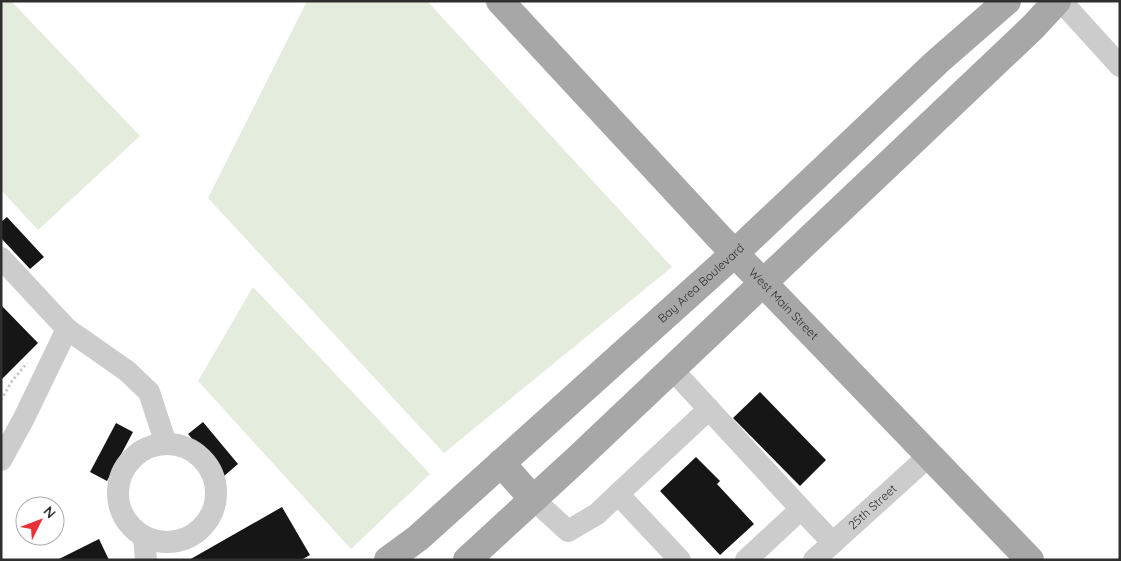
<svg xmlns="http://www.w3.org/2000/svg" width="1121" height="561" font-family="Quicksand,sans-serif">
<rect width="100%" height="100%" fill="#fff"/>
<path fill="#e4ecdd" d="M 1,1 L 11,1 L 140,136 L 38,230 L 1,190 Z
M 307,1 L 427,1 L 672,267 L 444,453 L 208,198 Z
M 253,287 L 430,474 L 351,549 L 198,381 Z"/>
<path fill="#161616" d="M 7,217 L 44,257 L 30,269 L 1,238 L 1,222 Z
M 1,305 L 38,343 L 1,380 Z
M 760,392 L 826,460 L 800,486 L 733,418 Z
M 203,422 L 238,464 L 224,476 L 188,434 Z
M 116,423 L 133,432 L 107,481 L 90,472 Z
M 696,457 L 720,481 L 717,484 L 754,524 L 720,555 L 660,491 Z
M 282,507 L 310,555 L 301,560 L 189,560 Z
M 99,539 L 109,560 L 57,560 Z"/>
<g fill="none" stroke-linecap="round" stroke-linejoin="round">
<path stroke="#ccc" stroke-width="3" stroke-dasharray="2.5 2.5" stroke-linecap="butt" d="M 1,400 L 12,381 L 27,363"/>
<g stroke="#ccc" stroke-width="22">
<path d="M 1061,1 L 1120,66"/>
<path d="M 1,258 L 67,329 L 127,371 L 149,392 L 166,444"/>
<path d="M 671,368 L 801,509 L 746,560"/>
<circle cx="167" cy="493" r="49"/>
<path d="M 1,460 L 23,420 L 67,329"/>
<path d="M 618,494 L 709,409"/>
<path d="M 533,499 L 568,531 L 597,514 L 618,494 L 680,560"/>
<path d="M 801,509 L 833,543"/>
<path d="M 144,537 L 146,560"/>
<path id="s1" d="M 814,560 L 931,454"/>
</g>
<g stroke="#a7a7a7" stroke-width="28">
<path id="s2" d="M 500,1 L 717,235 L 1030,560"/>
<path d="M 501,463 L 533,499"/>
<path id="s3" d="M 388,560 L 418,538 L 735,253 L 938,61 L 1007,1"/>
<path d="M 467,560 L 577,459 L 896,157 L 1033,27 L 1057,1"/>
</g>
</g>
<g text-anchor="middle" stroke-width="5" stroke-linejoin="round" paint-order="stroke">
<g font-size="12" fill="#2f2f2f" stroke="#fff">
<text dy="4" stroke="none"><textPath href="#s3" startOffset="418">Bay Area Boulevard</textPath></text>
<text dy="4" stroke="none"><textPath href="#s2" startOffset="415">West Main Street</textPath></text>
<text dy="4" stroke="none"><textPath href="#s1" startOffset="79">25th Street</textPath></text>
</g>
</g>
<rect width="1121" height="561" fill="none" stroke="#2f2f2f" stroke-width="5"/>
<g transform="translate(40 521) rotate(48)"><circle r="24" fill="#ffffff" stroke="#acacac"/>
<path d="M0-4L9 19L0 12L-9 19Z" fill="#e73037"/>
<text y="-8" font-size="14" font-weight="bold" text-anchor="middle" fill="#2f2f2f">N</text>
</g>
</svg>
